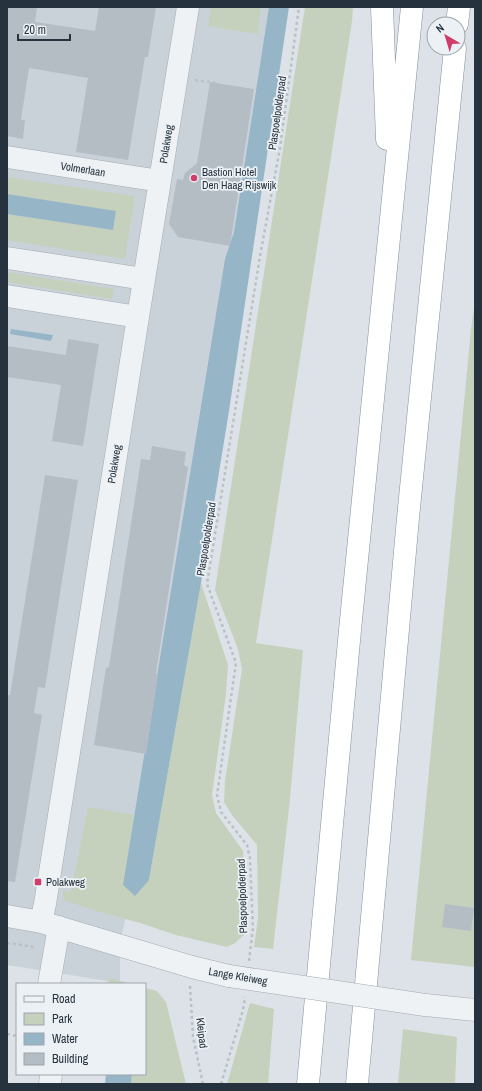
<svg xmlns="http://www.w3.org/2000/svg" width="482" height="1091" font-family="'Archivo Narrow',sans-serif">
<rect width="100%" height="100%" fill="#dce2e7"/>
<path fill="#cad2d9" d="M 7,7 L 270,7 L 145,834 L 120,942 L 120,983 L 7,965 Z"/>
<path fill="#c5d1bd" d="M 211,7 L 261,7 L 258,34 L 208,26 Z
M 305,7 L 353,7 L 352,21 L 256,643 L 303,650 L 290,799 L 273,949 L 254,947 L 258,918 L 257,845 L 232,815 L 224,802 L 225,781 L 242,669 L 238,649 L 215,590 Z
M 7,177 L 135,196 L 125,259 L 7,240 L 7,214 L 113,230 L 116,212 L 7,194 Z
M 7,272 L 114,289 L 112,299 L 7,282 Z
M 475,300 L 475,967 L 411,960 L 471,329 Z
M 201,583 L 228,665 L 226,694 L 212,795 L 216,813 L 243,851 L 246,933 L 235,943 L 227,947 L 176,935 L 140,923 L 100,912 L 63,900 L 63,890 L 71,892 L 88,807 L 134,815 L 123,885 L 149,880 Z
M 111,978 L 130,984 L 106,984 Z
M 145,988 L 157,991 L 166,1002 L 186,1084 L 131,1084 L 132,1074 L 145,1074 Z
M 250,1003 L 274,1009 L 268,1084 L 227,1084 Z
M 403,1029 L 457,1037 L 455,1084 L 398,1084 Z"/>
<path fill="#96b6c8" d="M 269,7 L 289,7 L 229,411 L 201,583 L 149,880 L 135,896 L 123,885 L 225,259 L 234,232 Z
M 7,194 L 116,211 L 113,230 L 7,214 Z
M 11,329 L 53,335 L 51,341 L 10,334 Z
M 106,1074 L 132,1074 L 131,1084 L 105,1084 Z"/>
<path fill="#b4bcc4" d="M 7,7 L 37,7 L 35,22 L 95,31 L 99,7 L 156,7 L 148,57 L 145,57 L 128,160 L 76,152 L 88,78 L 29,68 L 22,113 L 21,120 L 25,120 L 23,139 L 7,136 Z
M 210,82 L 254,89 L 230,246 L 178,237 L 169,224 L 177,179 L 183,180 L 185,173 L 197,163 Z
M 68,339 L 99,344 L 83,446 L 52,441 L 61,385 L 7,377 L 7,346 L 66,355 Z
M 152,446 L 186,452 L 184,465 L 188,467 L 156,673 L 158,676 L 146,754 L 94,745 L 106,668 L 109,667 L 141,459 L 150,460 Z
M 45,475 L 78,480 L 45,688 L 38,687 L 34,713 L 42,715 L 15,882 L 7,881 L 7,695 L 10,695 Z
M 445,904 L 474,908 L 471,931 L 442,927 Z"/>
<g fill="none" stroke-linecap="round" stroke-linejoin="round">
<defs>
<path id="minor" d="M 7,157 L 160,181
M 7,258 L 144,279
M 7,296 L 138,317
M 7,916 L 41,922 L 192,967 L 229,976
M 41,922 L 45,904 L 138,317 L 188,7
M 49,984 L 59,927
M 425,1005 L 475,1010
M 50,1084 L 51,1074"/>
<path id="highway" d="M 382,7 L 387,139
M 457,24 L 459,7
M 308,1084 L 350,630 L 412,7
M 357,1084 L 408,518 L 455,48"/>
</defs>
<use href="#minor" stroke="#a2aab1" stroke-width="23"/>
<use href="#highway" stroke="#84929e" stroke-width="23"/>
<path stroke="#bbc0c5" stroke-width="2.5" stroke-dasharray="3 3" stroke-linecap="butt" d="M 195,80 L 217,83
M 7,943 L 36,947
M 249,961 L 253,928 L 250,858 L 247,845 L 221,812 L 217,795 L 236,663 L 207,584 L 260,256 L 280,148 L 299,7
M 190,986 L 193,1037 L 203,1084
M 7,1034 L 17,1036
M 221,1084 L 243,1010 L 245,997"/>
<use href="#minor" stroke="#eff2f5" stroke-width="22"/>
<use href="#highway" stroke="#fff" stroke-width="22"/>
<defs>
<path id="minor-bridge" d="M 229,976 L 425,1005"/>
</defs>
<use href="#minor-bridge" stroke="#a2aab1" stroke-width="23" stroke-linecap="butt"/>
<use href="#minor-bridge" stroke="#eff2f5" stroke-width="22"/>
</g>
<g fill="#d03d6a" stroke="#ecf1f5" stroke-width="1.5">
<circle cx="194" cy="178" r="4"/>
<rect x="34" y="878" width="8" height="8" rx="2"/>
</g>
<g text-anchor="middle" stroke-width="3.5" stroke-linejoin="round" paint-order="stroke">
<g font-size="11" fill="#26323d" stroke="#ecf1f5">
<text transform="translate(277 113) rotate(-82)" y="4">Plaspoelpolderpad</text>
<text transform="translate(166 144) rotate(-81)" y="4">Polakweg</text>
<text transform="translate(83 169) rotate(9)" y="4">Volmerlaan</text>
<text transform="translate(114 464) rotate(-81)" y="4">Polakweg</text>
<text transform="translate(206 539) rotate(-81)" y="4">Plaspoelpolderpad</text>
<text transform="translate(242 896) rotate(-92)" y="4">Plaspoelpolderpad</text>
<text transform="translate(238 976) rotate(10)" y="4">Lange Kleiweg</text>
<text transform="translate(202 1033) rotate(83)" y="4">Kleipad</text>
</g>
<g font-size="11" fill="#26323d" stroke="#ecf1f5" text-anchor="start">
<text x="202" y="176">Bastion Hotel<tspan x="202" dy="13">Den Haag Rijswijk</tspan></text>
<text x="46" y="886">Polakweg</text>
</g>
</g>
<rect width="482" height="1091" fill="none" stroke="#26323d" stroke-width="16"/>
<rect x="16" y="983" width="130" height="92" fill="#ecf1f5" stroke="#9da5ab"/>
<rect x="24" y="996" width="20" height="6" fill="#eff2f5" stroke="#9da5ab"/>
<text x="52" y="1003" font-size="12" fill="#26323d">Road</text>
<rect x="24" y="1013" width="20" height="12" fill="#c5d1bd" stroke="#9da5ab"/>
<text x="52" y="1023" font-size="12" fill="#26323d">Park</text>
<rect x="24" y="1033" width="20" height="12" fill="#96b6c8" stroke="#9da5ab"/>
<text x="52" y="1043" font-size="12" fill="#26323d">Water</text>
<rect x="24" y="1053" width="20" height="12" fill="#b4bcc4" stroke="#9da5ab"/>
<text x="52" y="1063" font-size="12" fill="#26323d">Building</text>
<g transform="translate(446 36) rotate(322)"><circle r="19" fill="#ecf1f5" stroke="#9da5ab"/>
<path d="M0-3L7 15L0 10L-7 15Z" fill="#d03d6a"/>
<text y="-6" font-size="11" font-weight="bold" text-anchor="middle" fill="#26323d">N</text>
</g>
<path d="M18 34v6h52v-6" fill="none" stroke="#26323d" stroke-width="2"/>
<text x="24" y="34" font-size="12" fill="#26323d" stroke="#ecf1f5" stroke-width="3" paint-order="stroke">20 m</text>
</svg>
